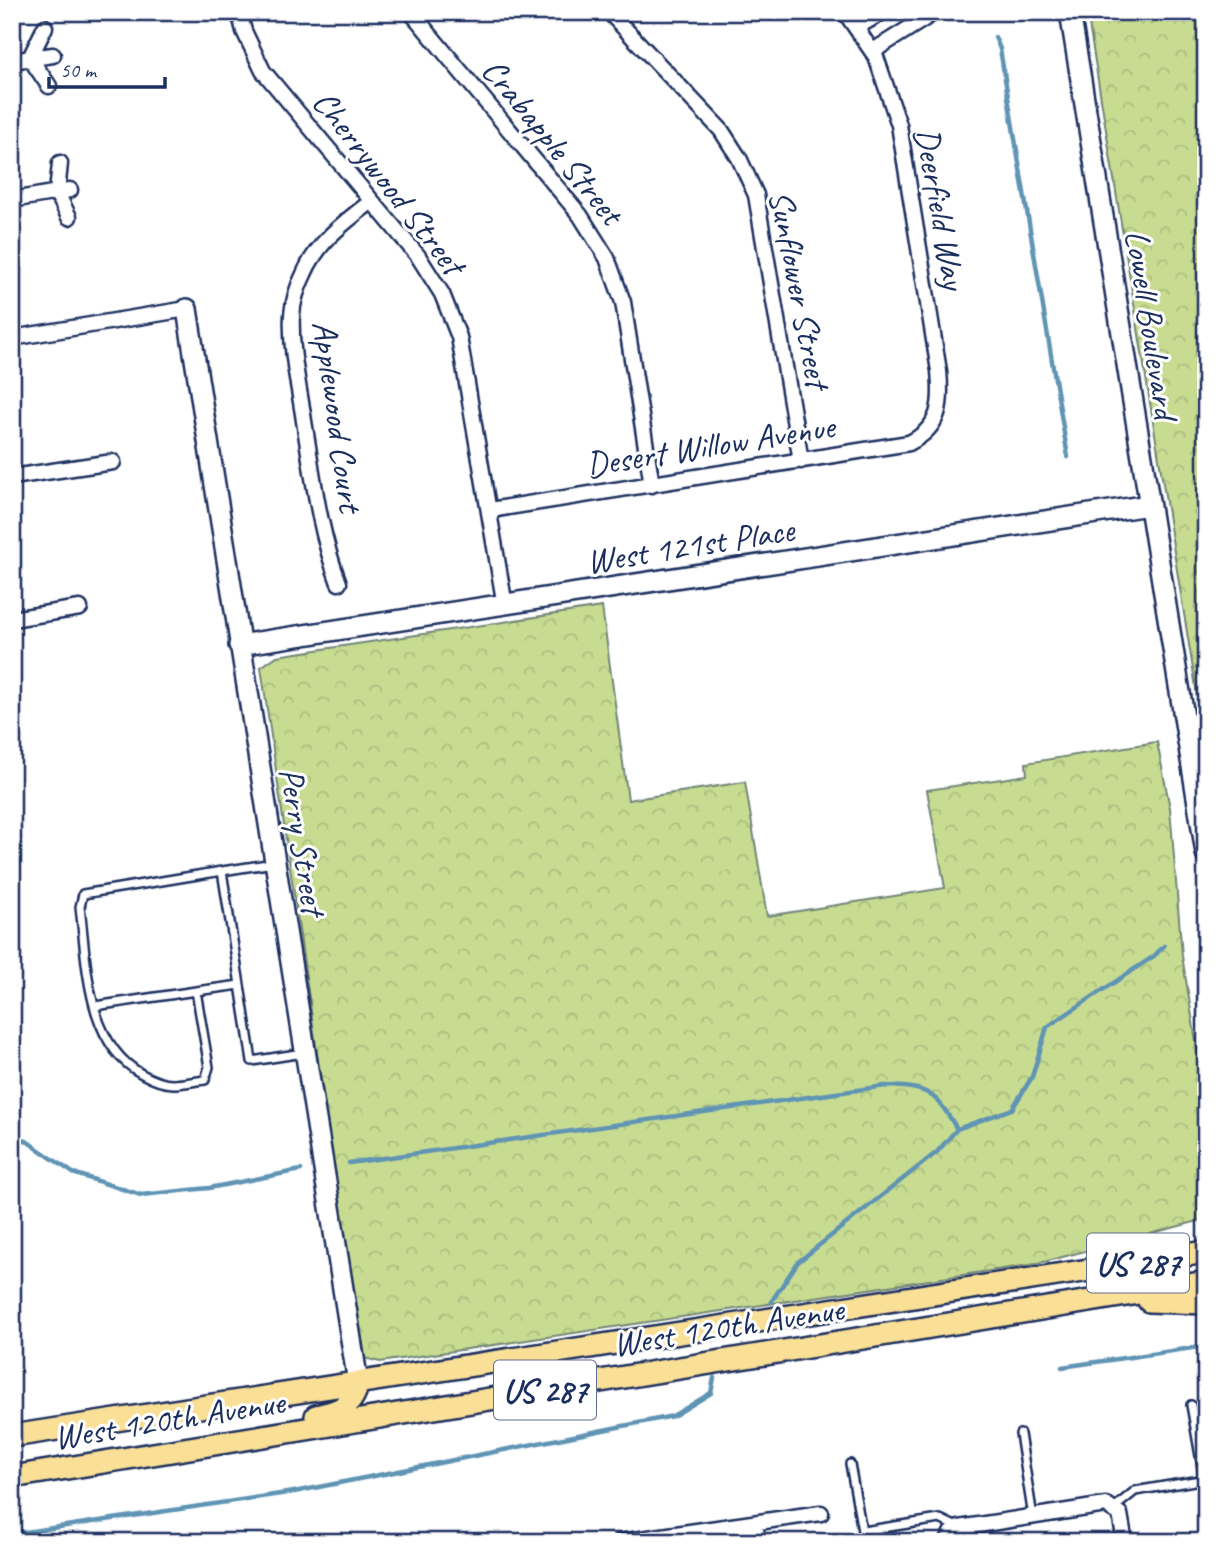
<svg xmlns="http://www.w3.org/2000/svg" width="1218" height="1554" font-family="Caveat,sans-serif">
<defs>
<pattern id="park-crowns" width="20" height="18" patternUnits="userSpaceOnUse" patternTransform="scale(1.75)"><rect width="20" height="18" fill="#c8dc91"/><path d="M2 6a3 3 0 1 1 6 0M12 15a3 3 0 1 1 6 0" fill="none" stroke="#abbd7f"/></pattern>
</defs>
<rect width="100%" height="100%" fill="#fff"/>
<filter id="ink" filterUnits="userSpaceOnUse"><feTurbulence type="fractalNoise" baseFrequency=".0143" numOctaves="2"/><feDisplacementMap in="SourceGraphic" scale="14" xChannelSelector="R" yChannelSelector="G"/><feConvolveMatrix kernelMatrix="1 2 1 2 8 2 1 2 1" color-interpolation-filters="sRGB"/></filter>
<g filter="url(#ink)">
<path fill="url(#park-crowns)" stroke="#728678" stroke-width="2" d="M 1087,12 L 1206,12 L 1206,750 Z
M 602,607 L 628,800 L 745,782 L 767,916 L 945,888 L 927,790 L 1027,775 L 1026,763 L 1157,742 L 1170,808 L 1182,956 L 1206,1102 L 1206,1219 L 1036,1264 L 380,1362 L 364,1358 L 359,1342 L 261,667 L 277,656 Z"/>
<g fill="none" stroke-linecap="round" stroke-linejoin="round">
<path stroke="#5f94b4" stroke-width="4.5" d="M 995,37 L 1000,49 L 1068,457
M 12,1131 L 73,1173 L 141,1195 L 209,1188 L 301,1170
M 349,1163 L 885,1086 C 929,1087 935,1092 957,1129
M 771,1302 L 798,1262 L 937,1152 L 957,1129 L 1012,1109 L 1032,1077 L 1047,1027 L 1154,956 L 1164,946
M 1062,1367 L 1206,1346
M 12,1534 L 294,1492 L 673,1416 L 711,1393 L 714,1378"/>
<defs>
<path id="lane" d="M 274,863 L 222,871 L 252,1061 L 303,1053
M 196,991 L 240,985
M 95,1006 L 196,991 L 209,1067 L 205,1080 C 195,1081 183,1084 173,1084 C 162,1084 151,1079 142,1074 C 86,1044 87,963 80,907 L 83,894 L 222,871
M 1191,1405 L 1204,1479
M 1020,1434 L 1033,1517
M 850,1464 L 864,1542
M 1114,1508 L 1135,1491 L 1206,1479
M 863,1531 L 940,1519 L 959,1528"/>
<path id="street" d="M 239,12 L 244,31 L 263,71 L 418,256 L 442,294 L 459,337 L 505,606
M 411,12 L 580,215 L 607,258 L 623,302 L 652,485
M 609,12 L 721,130 L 739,158 L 756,195 L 801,461
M 45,27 L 30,58 L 49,86
M 857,27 L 883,12
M 873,51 L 935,12
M 12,61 L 53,55
M 60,163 L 57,193 L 69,217
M 12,200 L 70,190
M 12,338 L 187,309
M 12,477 L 113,462
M 490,510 L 909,443 C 941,427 942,404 939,371 L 899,125 L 876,57 L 845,12
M 339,583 C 319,531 313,476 304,421 C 299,386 290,350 292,315 C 293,301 298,286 304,274 C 318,241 345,222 372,201
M 12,619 L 80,608
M 755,1524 L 758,1542
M 620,1542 L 821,1513
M 948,1542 L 951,1533 L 959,1528 L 1106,1505 L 1120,1514 L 1125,1542"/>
<path id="secondary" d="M 1070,12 L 1206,853
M 187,309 L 358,1383
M 239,645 L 1149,505"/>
<path id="primary" d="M 1149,1301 L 1206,1303
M 316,1416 C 339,1411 352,1408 358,1383
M 12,1436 L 1206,1252
M 12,1477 L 1206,1282"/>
</defs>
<use href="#lane" stroke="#1b2f5e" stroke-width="12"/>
<use href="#street" stroke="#1b2f5e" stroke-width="19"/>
<use href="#secondary" stroke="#1b2f5e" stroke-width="24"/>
<use href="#primary" stroke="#1b2f5e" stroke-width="26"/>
<use href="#lane" stroke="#fff" stroke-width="7"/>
<use href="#street" stroke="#fff" stroke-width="14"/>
<use href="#secondary" stroke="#fff" stroke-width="19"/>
<use href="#primary" stroke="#fadf96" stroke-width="21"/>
</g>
</g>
<g text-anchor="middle" stroke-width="6" stroke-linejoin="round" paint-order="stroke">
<g fill="#fff" stroke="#5f6d8e" stroke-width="2">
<rect x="1087" y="1233.5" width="102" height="59" rx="5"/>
<rect x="494" y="1360.5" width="102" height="59" rx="5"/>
</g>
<g font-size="33" font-weight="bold" fill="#1b2f5e">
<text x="1138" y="1275">US 287</text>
<text x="545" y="1402">US 287</text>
</g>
<g font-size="35" fill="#1b2f5e" stroke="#fff">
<text transform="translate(553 141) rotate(51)" y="12">Crabapple Street</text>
<text transform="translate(389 182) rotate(52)" y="12">Cherrywood Street</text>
<text transform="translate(941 208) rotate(80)" y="12">Deerfield Way</text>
<text transform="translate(800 289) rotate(79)" y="12">Sunflower Street</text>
<text transform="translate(1152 324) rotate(81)" y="12">Lowell Boulevard</text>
<text transform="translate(338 416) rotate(82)" y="12">Applewood Court</text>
<text transform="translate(710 445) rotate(-9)" y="12">Desert Willow Avenue</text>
<text transform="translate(690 545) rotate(-9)" y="12">West 121st Place</text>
<text transform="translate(303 841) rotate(81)" y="12">Perry Street</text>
<text transform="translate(728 1326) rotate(-9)" y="12">West 120th Avenue</text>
<text transform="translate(169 1419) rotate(-9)" y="12">West 120th Avenue</text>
</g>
</g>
<rect width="1218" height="1554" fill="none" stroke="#fff" stroke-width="42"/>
<rect x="21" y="21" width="1176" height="1512" fill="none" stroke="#1b2f5e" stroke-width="2.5" filter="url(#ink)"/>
<path d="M49 77v10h116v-10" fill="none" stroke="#1b2f5e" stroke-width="3.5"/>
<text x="60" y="77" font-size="21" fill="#1b2f5e" stroke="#ffffff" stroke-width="5" paint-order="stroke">50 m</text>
</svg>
